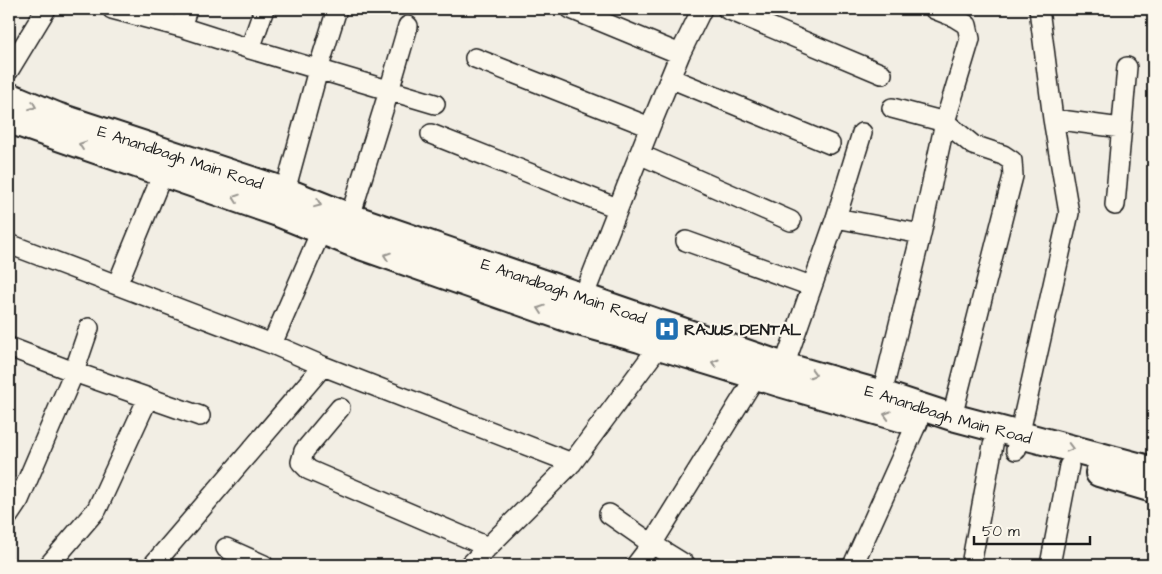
<svg xmlns="http://www.w3.org/2000/svg" width="1162" height="574" font-family="'Architects Daughter',sans-serif">
<rect width="100%" height="100%" fill="#f2eee4"/>
<filter id="ink" filterUnits="userSpaceOnUse"><feTurbulence type="fractalNoise" baseFrequency=".02" numOctaves="2"/><feDisplacementMap in="SourceGraphic" scale="10" xChannelSelector="R" yChannelSelector="G"/><feConvolveMatrix kernelMatrix="1 2 1 2 8 2 1 2 1" color-interpolation-filters="sRGB"/></filter>
<g filter="url(#ink)">
<g fill="none" stroke-linecap="round" stroke-linejoin="round">
<defs>
<path id="street" d="M 112,9 L 181,27 L 250,49 L 435,104
M 571,9 L 680,54
M 727,9 L 882,74
M 181,27 L 187,9
M 250,49 L 264,9
M 475,58 L 650,127
M 9,70 L 46,9
M 670,78 L 830,144
M 892,108 L 945,122 L 973,145 L 1003,155 L 1012,161 L 1013,176 L 952,417
M 1053,119 L 1121,128
M 431,134 L 617,208
M 639,154 L 791,221
M 285,191 L 318,70 L 337,9
M 1115,205 L 1127,67
M 350,217 L 389,91 L 408,26
M 836,218 L 921,234
M 686,241 L 811,286
M 9,244 L 272,344 L 323,366 L 572,463
M 117,285 L 163,173
M 579,308 L 650,127 L 680,54 L 702,9
M 272,344 L 321,231
M 9,347 L 74,372 L 200,416
M 784,366 L 836,218 L 862,133
M 882,394 L 921,234 L 945,122 L 970,39 L 967,25 L 954,17 L 934,9
M 340,408 L 304,451 L 301,462 L 309,470 L 488,547
M 1016,450 L 1069,213 L 1053,119 L 1039,9
M 609,514 L 652,544 L 686,565
M 9,515 L 19,500 L 74,372 L 89,328
M 226,548 L 264,565
M 49,565 L 97,509 L 148,398
M 153,565 L 323,366
M 470,565 L 572,463 L 659,346
M 636,565 L 652,544 L 756,376 L 760,365
M 853,565 L 917,423
M 971,565 L 993,445
M 1050,565 L 1069,466"/>
<g id="secondary">
<path id="s1" d="M 9,96 L 57,116 L 285,191 L 350,217 L 784,366 L 882,394 L 952,417 L 1153,470"/>
<path d="M 9,120 L 278,213 L 352,243 L 575,321 L 640,339 L 659,346 L 779,383 L 914,422"/>
<path d="M 1099,473 L 1153,489"/>
</g>
</defs>
<use href="#street" stroke="#1c1c1c" stroke-width="22"/>
<use href="#secondary" stroke="#1c1c1c" stroke-width="30"/>
<use href="#street" stroke="#fbf7ec" stroke-width="19"/>
<use href="#secondary" stroke="#fbf7ec" stroke-width="26"/>
</g>
<defs><path id="oneway-chevron" d="M-2-3.5L2.5 0L-2 3.5" fill="none" stroke-width="1.6" stroke-linecap="round" stroke-linejoin="round" transform="scale(1.25)"/></defs>
<g stroke="#97948e">
<use href="#oneway-chevron" transform="translate(33 106) rotate(22)"/>
<use href="#oneway-chevron" transform="translate(82 145) rotate(-161)"/>
<use href="#oneway-chevron" transform="translate(236 198) rotate(-161)"/>
<use href="#oneway-chevron" transform="translate(318 204) rotate(22)"/>
<use href="#oneway-chevron" transform="translate(387 256) rotate(-161)"/>
<use href="#oneway-chevron" transform="translate(541 309) rotate(-161)"/>
<use href="#oneway-chevron" transform="translate(715 363) rotate(-163)"/>
<use href="#oneway-chevron" transform="translate(813 374) rotate(16)"/>
<use href="#oneway-chevron" transform="translate(887 415) rotate(-164)"/>
<use href="#oneway-chevron" transform="translate(1070 448) rotate(15)"/>
</g>
</g>
<defs>
<symbol id="hospital-square" viewBox="-11 -11 22 22"><rect x="-9" y="-9" width="18" height="18" rx="4" fill="#1f6fb2" stroke="#fbf7ec"/><path d="M-5-5h3v3.5h4V-5h3V5h-3V1.5h-4V5h-3Z" fill="#fff"/></symbol>
</defs>
<g fill-rule="evenodd">
<use href="#hospital-square" x="653" y="315" width="28" height="28"/>
</g>
<g text-anchor="middle" stroke-width="4.5" stroke-linejoin="round" paint-order="stroke">
<g font-size="16" fill="#1c1c1c" stroke="#fbf7ec">
<text dy="6" stroke="none"><textPath href="#s1" startOffset="182">E Anandbagh Main Road</textPath></text>
<text dy="6" stroke="none"><textPath href="#s1" startOffset="588">E Anandbagh Main Road</textPath></text>
<text dy="6" stroke="none"><textPath href="#s1" startOffset="992">E Anandbagh Main Road</textPath></text>
</g>
<g font-size="16" font-weight="bold" fill="#1c1c1c" stroke="#fbf7ec" text-anchor="start">
<text x="684" y="335">RAJUS DENTAL</text>
</g>
</g>
<rect width="1162" height="574" fill="none" stroke="#fbf7ec" stroke-width="30"/>
<rect x="15" y="15" width="1132" height="544" fill="none" stroke="#1c1c1c" stroke-width="2" filter="url(#ink)"/>
<path d="M974 536v8h116v-8" fill="none" stroke="#1c1c1c" stroke-width="2.5"/>
<text x="982" y="536" font-size="15" fill="#1c1c1c" stroke="#fbf7ec" stroke-width="4" paint-order="stroke">50 m</text>
</svg>
